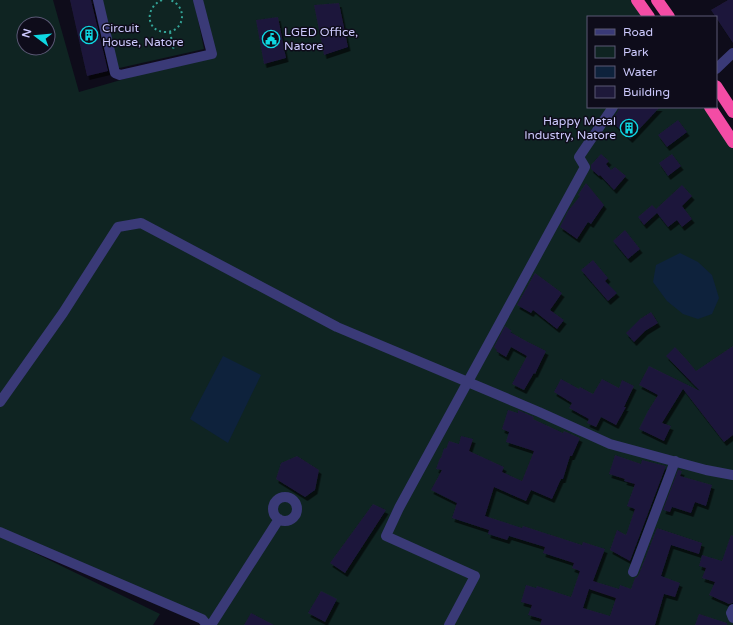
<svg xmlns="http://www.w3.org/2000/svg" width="733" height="625" font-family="'Varela Round',sans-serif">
<defs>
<filter id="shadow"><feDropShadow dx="2.5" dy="4" stdDeviation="0" flood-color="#0009"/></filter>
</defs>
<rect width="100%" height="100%" fill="#0e0c1a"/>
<path fill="#0f2422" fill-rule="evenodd" d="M 0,0 L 53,0 L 79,92 L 211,54 L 198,0 L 637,0 L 649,17 L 588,17 L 588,107 L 710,107 L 733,142 L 733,625 L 207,625 L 0,532 ZM 24,24 L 48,24 L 48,48 L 24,48 Z
M 101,0 L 194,0 L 204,49 L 115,69 Z
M 0,536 L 160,614 L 153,625 L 0,625 Z"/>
<path fill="#0e223c" d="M 680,253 L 698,262 L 712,275 L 719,298 L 712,314 L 698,319 L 683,314 L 667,301 L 653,282 L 656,265 Z
M 223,356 L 261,375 L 228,443 L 190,419 Z"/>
<path fill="#1e193a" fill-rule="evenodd" filter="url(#shadow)" d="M 70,0 L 91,0 L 108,71 L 87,76 Z
M 728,0 L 733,0 L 733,43 L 711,10 Z
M 339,3 L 348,47 L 324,55 L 314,5 Z
M 278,17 L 286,58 L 264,64 L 256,20 Z
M 619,107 L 660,107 L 630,139 L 611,121 L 618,111 Z
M 678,120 L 687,132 L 667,147 L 658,135 Z
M 601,154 L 609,161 L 606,164 L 611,170 L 615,167 L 626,176 L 614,190 L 600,175 L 599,176 L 591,169 L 591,165 Z
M 672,154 L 681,166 L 668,176 L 659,163 Z
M 586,183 L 604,205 L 591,224 L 588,222 L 577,239 L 560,227 L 568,211 L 580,196 L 578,195 Z
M 682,185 L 692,196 L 682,206 L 692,219 L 682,227 L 677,220 L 668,227 L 657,213 L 644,225 L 638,217 L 652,205 L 656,209 Z
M 625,230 L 640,249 L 628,259 L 613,241 Z
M 593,260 L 608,278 L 605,281 L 617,293 L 608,301 L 581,270 Z
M 535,273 L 562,293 L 550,310 L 564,320 L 557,329 L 533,310 L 531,313 L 517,305 Z
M 651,312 L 658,323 L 645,331 L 634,342 L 626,333 L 640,319 Z
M 505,326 L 512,331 L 510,332 L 526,341 L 546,351 L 535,374 L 534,373 L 524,390 L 512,384 L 527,356 L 511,347 L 506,357 L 496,351 L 497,350 L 494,347 Z
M 733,346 L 733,435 L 724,442 L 683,389 L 662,423 L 671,426 L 664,441 L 639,429 L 648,411 L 658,395 L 639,385 L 649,366 L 700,391 L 666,356 L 675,347 L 687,360 L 696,371 Z
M 561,379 L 579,389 L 580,387 L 593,394 L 602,379 L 619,388 L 622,380 L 634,386 L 624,407 L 626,407 L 616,425 L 601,417 L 596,427 L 587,423 L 589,419 L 569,408 L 572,403 L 554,392 Z
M 508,410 L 518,413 L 518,410 L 534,417 L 533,419 L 563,433 L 564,431 L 580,438 L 572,456 L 570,456 L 563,479 L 561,479 L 552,499 L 531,490 L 526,501 L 494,487 L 485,516 L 522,528 L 523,526 L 582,545 L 583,542 L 605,549 L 593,581 L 619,589 L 620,585 L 631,589 L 635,578 L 637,577 L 639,574 L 657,528 L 702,543 L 699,554 L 671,545 L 661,576 L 680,583 L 675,597 L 664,594 L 655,625 L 540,625 L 542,619 L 528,615 L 532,605 L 521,602 L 526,585 L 536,588 L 537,586 L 571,597 L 580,571 L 572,568 L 574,563 L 543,553 L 545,547 L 509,536 L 507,540 L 488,534 L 489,530 L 452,518 L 457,503 L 431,490 L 442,470 L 436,469 L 440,458 L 441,458 L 444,448 L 446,449 L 449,441 L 459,444 L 461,436 L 473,439 L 469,451 L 504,467 L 502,472 L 522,481 L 534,451 L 506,442 L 509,432 L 502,429 ZM 589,589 L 616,598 L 610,616 L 583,608 Z
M 615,455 L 641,464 L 642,460 L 666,466 L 630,561 L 610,550 L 617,530 L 626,535 L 635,509 L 627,506 L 635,484 L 624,481 L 625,479 L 609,474 Z
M 297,456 L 319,470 L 315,490 L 305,497 L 276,479 L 281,463 Z
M 678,470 L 682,471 L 680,476 L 712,485 L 706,506 L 695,502 L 691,513 L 672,507 L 670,512 L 663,510 Z
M 373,504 L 386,510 L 345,573 L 330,563 Z
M 731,535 L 733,536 L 733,603 L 729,604 L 709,595 L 715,582 L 702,578 L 706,568 L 699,566 L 702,555 L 722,561 Z
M 321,591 L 337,599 L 325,622 L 308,613 Z
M 251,613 L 274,625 L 244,625 Z
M 699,614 L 727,623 L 727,625 L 695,625 Z"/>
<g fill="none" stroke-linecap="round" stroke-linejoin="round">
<path stroke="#34a598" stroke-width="2" stroke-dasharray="2 3" stroke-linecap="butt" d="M 162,0 C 144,8 146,32 166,32 C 185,32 188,6 170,0
M 170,32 L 174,51"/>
<path stroke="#3a3a77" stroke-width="10" d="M 98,0 L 115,73 L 120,75 L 212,54 L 198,0
M 716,69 L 733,53
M 0,402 L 63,313 L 118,227 L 141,223 L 337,327 L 539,412 L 610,444 L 706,470 L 733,475
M273 509a12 12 0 1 1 24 0a12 12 0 1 1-24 0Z
M 0,532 L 202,619 L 207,625
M 633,572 L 675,461
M 733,609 L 731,613 L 733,618
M 211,625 L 279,519
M 449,625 L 475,576 L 386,536 L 399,508 L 585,167 L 579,157 L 613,107"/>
<path stroke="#f34ca5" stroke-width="12" d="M 637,0 L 649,17
M 657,0 L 669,17
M 716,86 L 733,112
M 710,107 L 733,142"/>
</g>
<defs>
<symbol id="building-ring" viewBox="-11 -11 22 22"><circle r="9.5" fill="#0e0c1a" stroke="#0fd7e2" stroke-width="1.5"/><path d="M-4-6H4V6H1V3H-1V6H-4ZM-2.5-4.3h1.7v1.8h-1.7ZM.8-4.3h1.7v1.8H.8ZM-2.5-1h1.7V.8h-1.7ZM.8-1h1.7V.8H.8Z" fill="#0fd7e2"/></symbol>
<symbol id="civic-ring" viewBox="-11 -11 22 22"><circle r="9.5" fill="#0e0c1a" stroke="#0fd7e2" stroke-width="1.5"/><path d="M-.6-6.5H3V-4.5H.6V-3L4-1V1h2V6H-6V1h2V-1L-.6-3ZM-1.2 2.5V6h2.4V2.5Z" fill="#0fd7e2"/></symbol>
</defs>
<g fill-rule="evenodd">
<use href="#building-ring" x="79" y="25" width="20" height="20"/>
<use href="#civic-ring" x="261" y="29" width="20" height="20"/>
<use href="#building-ring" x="619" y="118" width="20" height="20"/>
</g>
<g text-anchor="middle" stroke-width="3" stroke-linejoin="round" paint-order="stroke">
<g font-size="12" fill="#ccc9fc" stroke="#0e0c1a" text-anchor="start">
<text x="102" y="32">Circuit<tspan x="102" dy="14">House, Natore</tspan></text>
<text x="284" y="36">LGED Office,<tspan x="284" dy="14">Natore</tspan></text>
<text x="616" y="125" text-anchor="end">Happy Metal<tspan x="616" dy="14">Industry, Natore</tspan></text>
</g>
</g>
<rect x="587" y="16" width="130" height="92" fill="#0e0c1a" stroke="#5a5874"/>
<rect x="595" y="29" width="20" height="6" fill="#3a3a77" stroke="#5a5874"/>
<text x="623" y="36" font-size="12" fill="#ccc9fc">Road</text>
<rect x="595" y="46" width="20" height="12" fill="#0f2422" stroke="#5a5874"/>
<text x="623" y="56" font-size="12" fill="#ccc9fc">Park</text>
<rect x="595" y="66" width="20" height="12" fill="#0e223c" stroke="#5a5874"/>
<text x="623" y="76" font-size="12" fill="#ccc9fc">Water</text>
<rect x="595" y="86" width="20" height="12" fill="#1e193a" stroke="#5a5874"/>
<text x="623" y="96" font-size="12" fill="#ccc9fc">Building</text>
<g transform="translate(36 36) rotate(286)"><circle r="19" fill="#0e0c1a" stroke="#5a5874"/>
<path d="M0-3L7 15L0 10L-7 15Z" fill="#0fd7e2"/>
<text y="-6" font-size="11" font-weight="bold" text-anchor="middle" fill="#ccc9fc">N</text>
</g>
</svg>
